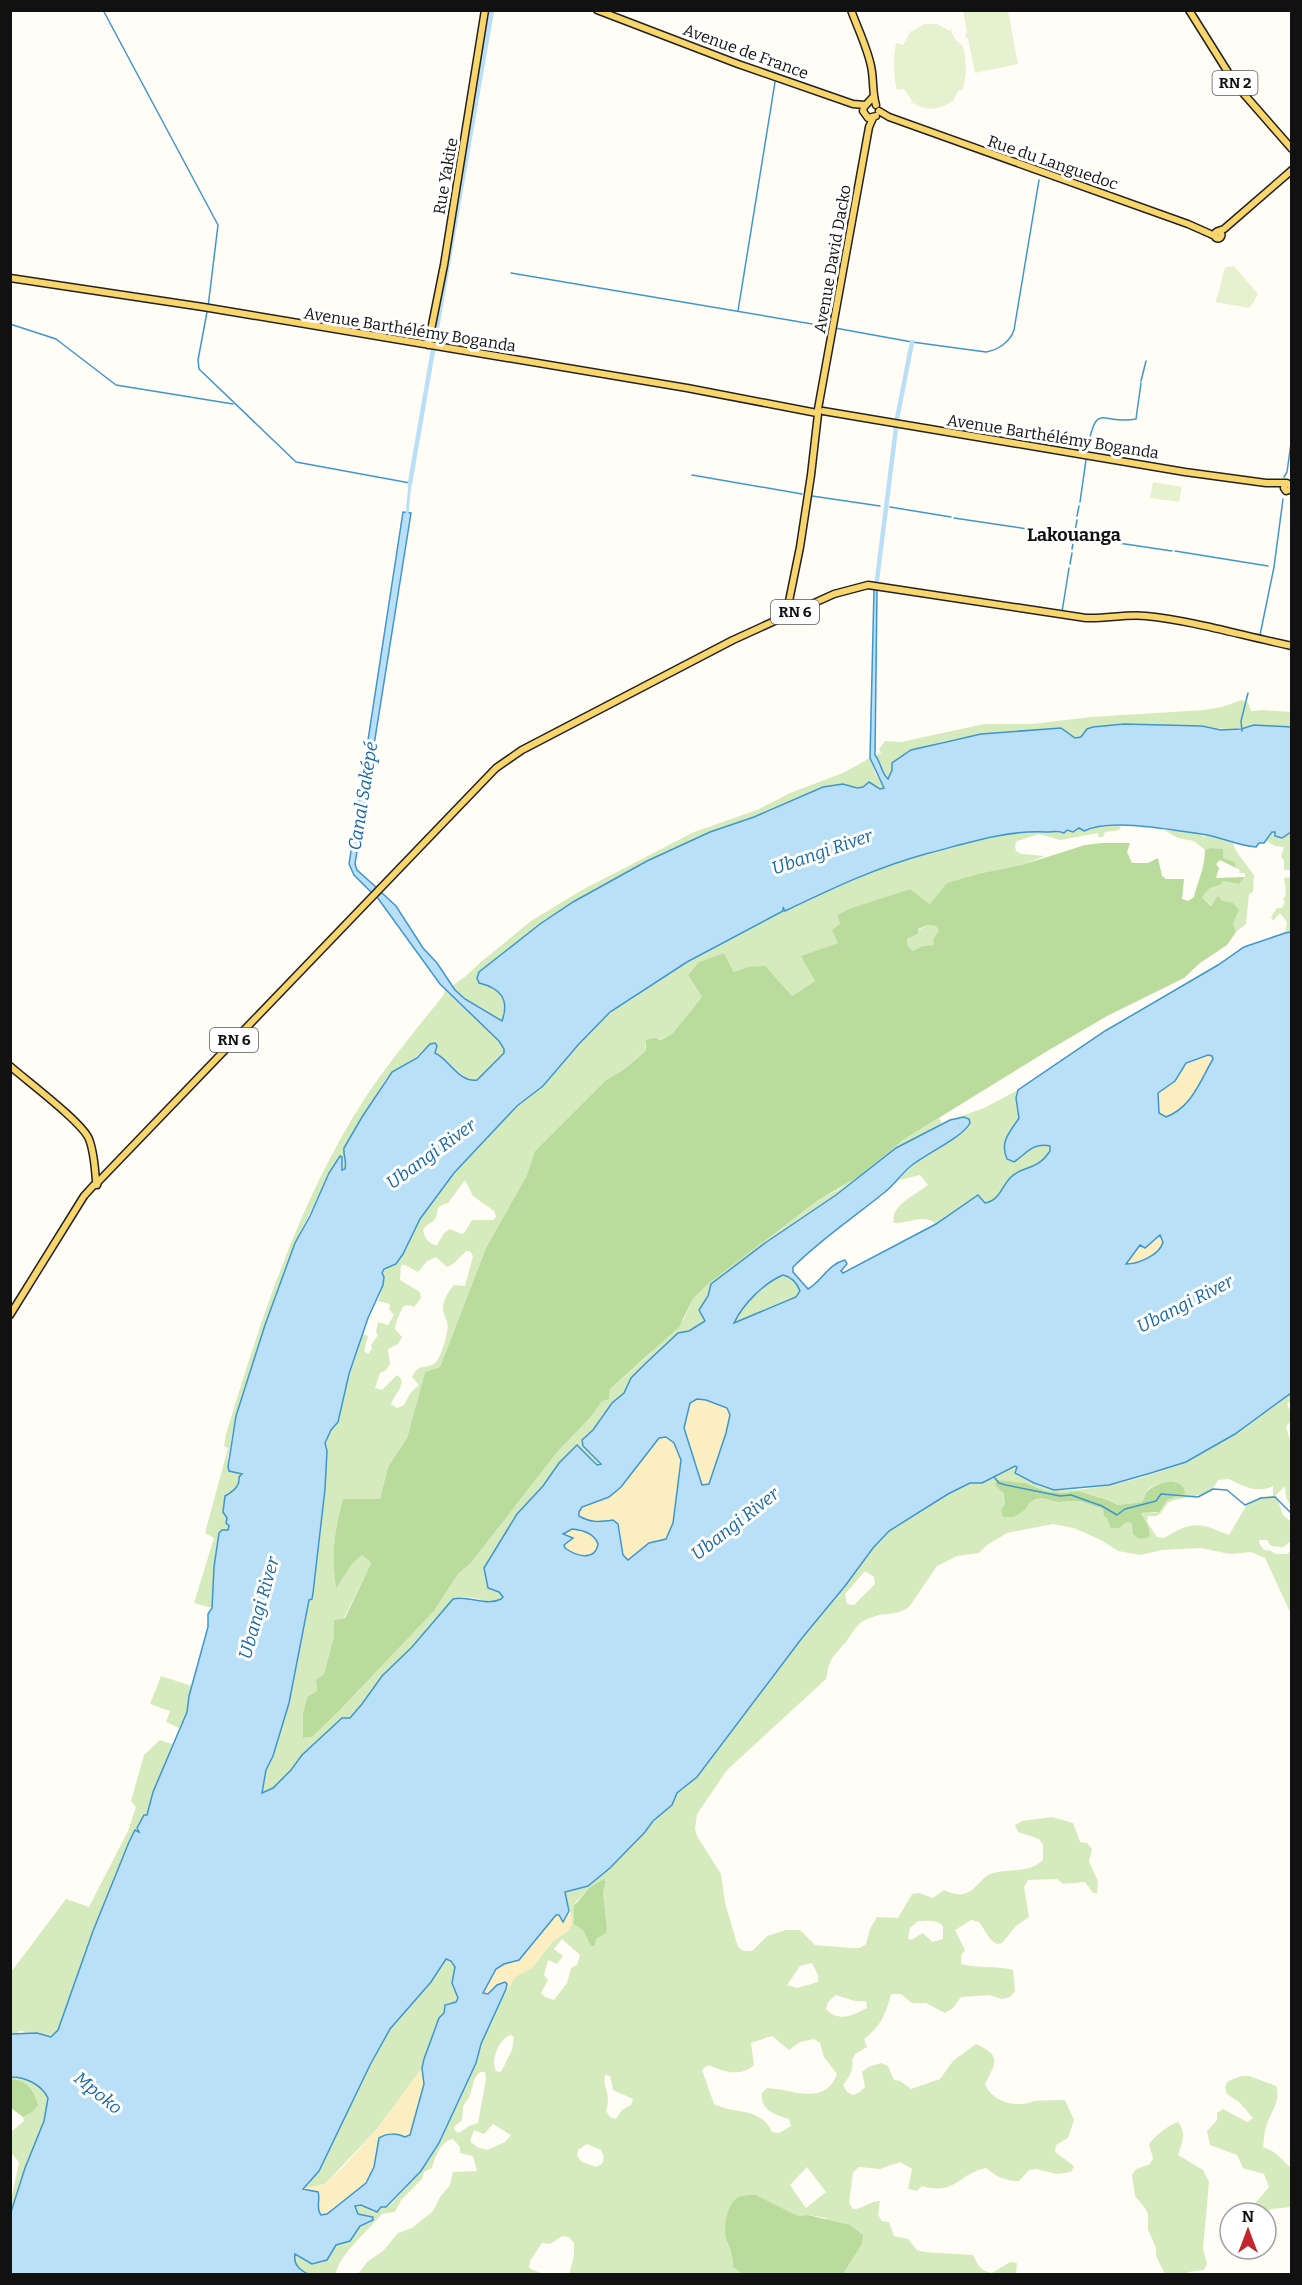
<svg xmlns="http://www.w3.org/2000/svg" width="1302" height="2285" font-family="Bitter,serif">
<rect width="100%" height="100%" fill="#fffdf5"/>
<path fill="#d5ebbd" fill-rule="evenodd" d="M 1242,700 L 1248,703 L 1251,711 L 1263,710 L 1291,712 L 1291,727 L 1254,725 L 1232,730 L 1202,726 L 1087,729 L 1081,737 L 1075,738 L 1061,728 C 1016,733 979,731 933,744 C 917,749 905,752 892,763 L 890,781 C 884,775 876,759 875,751 L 876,755 L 881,753 L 879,749 L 885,741 L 901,742 L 984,724 L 1032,724 L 1091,717 L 1204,710 L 1222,707 Z
M 870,758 L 875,773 L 884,787 L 882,789 L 869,782 L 863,787 L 854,788 L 848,785 L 823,787 L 754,817 L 710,832 L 647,861 L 573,902 L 540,924 L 479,972 L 479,983 C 500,989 510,999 502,1021 L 465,999 L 452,986 L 466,976 L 481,962 L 531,921 L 582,890 L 694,832 L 757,810 L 790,793 L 843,773 Z
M 1095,825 L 1121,826 L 1119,830 L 1105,832 L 1103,837 L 1098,837 L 1098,833 L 1060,840 L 1039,834 L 1017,841 L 1015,846 L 1016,851 L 1022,854 L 1045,856 L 1025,864 L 982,873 L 930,904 L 910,889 L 851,908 L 837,915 L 840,924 L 838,943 L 802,956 L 815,981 L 792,996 L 748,967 L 734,972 L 724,953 L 699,962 L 688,975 L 702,997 L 672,1034 L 645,1046 L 646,1050 L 623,1070 L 606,1080 L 535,1151 L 527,1175 L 486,1248 L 440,1367 L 425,1372 L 407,1438 L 388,1467 L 380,1499 L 343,1499 C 334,1531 331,1554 336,1587 L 352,1564 L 362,1555 L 371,1563 L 344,1618 L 334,1620 L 334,1636 L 324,1674 L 316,1680 L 317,1691 L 307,1697 L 303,1713 L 304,1738 L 312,1737 L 338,1712 L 434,1611 L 458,1574 L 471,1563 L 558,1451 L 590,1418 L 609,1390 L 650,1354 L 656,1346 L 684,1319 L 693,1299 L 708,1284 L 817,1201 L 839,1189 L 903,1140 L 939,1118 L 942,1123 L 891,1152 L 836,1195 L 765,1243 L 711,1284 L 708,1296 L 699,1310 L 705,1321 L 689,1331 L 678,1333 L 631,1378 L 624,1393 L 603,1414 L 583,1446 L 601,1464 L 597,1465 L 577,1445 L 559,1463 L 543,1486 L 517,1514 L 484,1568 L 491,1590 L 499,1592 L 503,1597 L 498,1601 L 489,1603 L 476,1598 L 460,1597 L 451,1601 L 412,1647 L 382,1676 L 362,1704 L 350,1718 L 342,1718 C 331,1731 315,1741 303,1754 C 292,1766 279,1791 262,1793 L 266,1770 L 273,1756 L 289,1703 L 303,1624 L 309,1600 L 313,1593 L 325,1489 L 327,1451 L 325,1443 L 331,1430 L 338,1422 L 344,1393 L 363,1334 L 368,1336 L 364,1351 L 368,1354 L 372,1349 L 371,1345 L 378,1335 L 376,1332 L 378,1322 L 388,1325 L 394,1315 L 389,1309 L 390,1304 L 378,1301 L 383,1285 L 382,1273 L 384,1269 L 396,1264 L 403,1254 L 420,1219 L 437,1194 L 479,1145 L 518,1106 L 543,1086 L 578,1045 L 610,1012 L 668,973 L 796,904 L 901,860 L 995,836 L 1038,830 L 1046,832 L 1079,828 L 1085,831 ZM 465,1180 L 473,1196 L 494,1211 L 496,1217 L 493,1220 L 472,1220 L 464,1233 L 461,1234 L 450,1229 L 444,1233 L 437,1245 C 429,1245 424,1237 423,1230 C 426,1225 431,1223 434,1220 C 442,1210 431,1208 448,1203 ZM 466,1251 L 470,1251 L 473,1256 L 465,1286 L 454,1285 C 449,1290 442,1302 443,1310 C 446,1323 450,1320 446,1337 C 444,1344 440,1359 435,1363 C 426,1370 419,1362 412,1377 L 419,1385 L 411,1392 L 404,1405 L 397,1408 L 391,1404 C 394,1394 409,1383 397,1375 L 382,1390 L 375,1388 L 380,1373 L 386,1370 L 390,1364 L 388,1349 L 398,1344 L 402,1337 L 395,1329 C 395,1324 401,1309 404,1306 C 407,1304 412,1306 414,1307 L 421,1298 L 420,1292 L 400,1280 L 401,1265 L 405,1265 L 418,1272 L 427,1261 L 436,1257 L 447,1267 L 453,1264 Z
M 1164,830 L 1192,832 L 1205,837 L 1207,835 L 1233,843 L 1236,851 L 1254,875 L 1253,892 L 1249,894 L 1246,924 L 1236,932 L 1233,924 L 1202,897 L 1210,888 L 1220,885 L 1223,881 L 1239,884 L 1245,877 L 1245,873 L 1239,873 L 1240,870 L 1236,868 L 1235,862 L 1223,858 L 1210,848 L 1205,850 L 1194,841 L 1178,838 Z
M 1272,832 L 1276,832 L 1282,838 L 1291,832 L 1291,874 L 1289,870 L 1284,870 L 1284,860 L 1281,857 L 1284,847 L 1275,846 L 1265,840 Z
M 1291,877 L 1291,932 L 1285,933 L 1287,922 L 1280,913 L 1273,921 L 1271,917 L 1277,908 L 1282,908 L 1285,901 L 1283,900 C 1288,893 1285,886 1284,878 Z
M 928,925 L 936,926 L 939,931 L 935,945 L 922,946 L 913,951 L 907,945 L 907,939 L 918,934 L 918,930 Z
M 445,990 L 499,1041 L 504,1049 L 504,1053 L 477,1080 L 473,1081 C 457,1075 449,1059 435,1053 L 434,1050 L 424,1049 C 413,1063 396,1066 385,1080 L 344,1148 C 343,1156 347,1160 345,1169 L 342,1170 L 341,1156 L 334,1164 L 295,1243 L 265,1325 L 236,1416 L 228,1457 L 229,1471 L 242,1473 L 239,1477 C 240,1487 231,1492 225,1496 L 223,1512 L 227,1518 L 226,1523 L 229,1526 L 216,1554 L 212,1608 L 194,1603 L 214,1538 L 205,1533 L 228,1448 L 224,1446 L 226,1434 C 261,1319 299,1200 365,1098 C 389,1062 416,1029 443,996 Z
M 1018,1090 L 1016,1094 L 1019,1118 L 1006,1137 L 1014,1162 L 1031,1148 L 1049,1145 L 1050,1151 L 1038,1165 L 1011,1178 L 997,1197 L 987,1204 L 974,1199 L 936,1224 C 923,1213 909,1224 894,1223 C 889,1206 917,1194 928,1185 L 920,1175 L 899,1180 C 917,1156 945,1148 966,1129 L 967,1117 L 950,1120 L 984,1108 Z
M 781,1276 L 790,1277 L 797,1285 L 800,1291 L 796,1297 L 734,1323 C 743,1303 762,1286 781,1276 Z
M 1291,1393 L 1291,1401 L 1287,1404 L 1291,1412 L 1291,1421 L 1286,1427 L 1291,1444 L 1291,1507 L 1286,1497 L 1285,1486 L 1276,1495 L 1283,1515 L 1291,1522 L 1291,1541 L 1283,1547 L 1271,1546 L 1267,1540 L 1259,1540 L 1259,1543 L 1264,1550 L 1271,1551 L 1275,1554 L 1287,1554 L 1291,1551 L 1291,1614 L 1265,1558 L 1251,1552 L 1230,1554 L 1201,1548 L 1162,1550 L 1141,1555 L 1118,1551 L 1101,1540 L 1074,1528 L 1053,1524 L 1007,1533 L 987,1545 L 979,1553 L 957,1556 L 937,1566 L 909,1607 C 897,1616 885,1612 873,1617 C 856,1622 855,1630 846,1642 C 832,1658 830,1657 826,1679 L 727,1770 L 697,1814 L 695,1829 L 697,1836 L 721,1874 L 725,1903 L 738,1947 L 744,1951 L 752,1951 L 767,1936 L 786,1930 L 800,1930 L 815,1945 L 852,1948 L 860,1948 L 866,1944 L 870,1929 L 877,1917 L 898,1918 L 912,1894 L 919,1893 L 933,1898 L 944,1890 C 950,1893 957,1895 963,1894 C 977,1891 981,1876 993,1873 C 1010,1869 1030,1873 1043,1860 L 1043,1845 L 1039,1839 L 1018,1832 L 1015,1825 L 1022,1821 L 1052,1817 L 1073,1823 L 1080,1842 L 1087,1843 L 1092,1849 L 1089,1862 L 1098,1881 L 1097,1893 L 1093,1893 L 1085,1882 L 1063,1884 L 1057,1879 L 1028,1880 L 1024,1887 L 1029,1917 L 1016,1926 L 1002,1943 L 997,1944 L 991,1940 L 979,1922 L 971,1920 L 955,1930 L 965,1950 L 961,1955 L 961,1964 C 978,1969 996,1965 1013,1970 L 1015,1991 L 1010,1997 L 1002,1999 L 989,1995 L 961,1997 L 953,2008 L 945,2013 L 926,2003 L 912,2003 L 901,1994 L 891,1994 C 886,2014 881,2026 864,2039 L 867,2047 L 855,2054 L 852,2060 C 854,2071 849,2077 843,2085 L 847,2092 L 853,2095 L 860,2092 L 865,2087 L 862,2072 L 868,2067 L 881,2063 L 888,2066 L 894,2080 L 900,2081 L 911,2089 L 940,2079 L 953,2061 L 976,2044 C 1002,2056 996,2062 985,2084 C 990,2098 1007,2105 1021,2104 C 1026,2104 1030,2102 1035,2101 C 1045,2100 1055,2100 1065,2100 L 1074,2120 L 1068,2138 L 1056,2145 L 1055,2152 L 1074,2166 L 1071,2172 L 1057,2174 L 1036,2169 L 1029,2170 L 1019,2181 C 1005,2181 997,2177 986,2168 C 959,2173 956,2196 922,2186 L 917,2191 L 908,2189 L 912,2169 L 900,2162 L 880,2169 L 859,2167 L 853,2172 L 849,2203 L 853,2209 C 864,2209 869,2201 880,2201 L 878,2215 L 882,2221 L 889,2222 L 894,2236 L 908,2239 L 917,2250 L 924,2252 L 973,2255 C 978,2265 980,2271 992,2273 L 1010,2262 L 1017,2263 L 1016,2274 L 843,2274 L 855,2255 L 826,2218 L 808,2215 L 798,2216 L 756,2195 L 728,2212 C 727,2220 724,2230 726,2238 C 729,2250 733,2253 733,2267 L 742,2274 L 569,2274 L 574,2256 L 574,2243 L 569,2237 L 562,2236 L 550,2244 L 542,2243 L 530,2261 L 529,2268 L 543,2274 L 358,2274 L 367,2262 L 383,2251 L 398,2233 L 412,2228 L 433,2211 L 440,2197 L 450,2185 L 453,2172 L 477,2171 L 473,2156 L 460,2153 L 460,2147 L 453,2139 C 441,2141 435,2157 432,2168 L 424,2172 L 422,2179 L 401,2200 L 396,2210 L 394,2212 L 382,2214 C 371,2228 337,2256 336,2274 C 320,2274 292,2278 295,2254 L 312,2264 L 324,2262 L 336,2245 L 350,2241 L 360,2226 L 369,2223 L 370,2216 L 358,2214 L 355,2209 L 357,2205 L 363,2205 L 373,2212 L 379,2211 L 381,2207 L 390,2205 L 407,2187 L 430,2159 L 476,2063 L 481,2044 L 501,1999 L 516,1976 L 532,1968 L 552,1942 L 568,1931 L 572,1918 L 565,1892 L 588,1886 L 610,1868 L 653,1821 L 672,1805 L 677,1793 L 697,1777 L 802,1638 L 845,1586 L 873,1548 L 889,1531 L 948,1494 L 970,1483 L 982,1483 L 1015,1466 L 1017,1467 L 1014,1470 C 1021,1478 1039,1488 1050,1489 C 1086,1495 1155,1476 1188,1461 C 1225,1443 1258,1417 1291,1393 ZM 1229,1479 C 1243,1486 1257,1494 1273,1486 L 1273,1496 L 1260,1497 L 1246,1506 L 1229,1535 C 1223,1533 1217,1530 1211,1528 C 1191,1521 1180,1529 1164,1538 L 1157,1537 L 1147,1522 L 1148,1516 C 1163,1518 1161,1509 1169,1502 C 1187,1495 1210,1499 1218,1480 ZM 999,1480 L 1026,1483 L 1045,1491 L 1063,1493 L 1078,1491 L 1109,1500 L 1118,1505 L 1142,1502 C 1144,1499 1145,1495 1146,1492 C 1152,1483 1166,1482 1175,1482 L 1185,1494 L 1167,1500 L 1156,1513 L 1141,1513 L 1146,1523 L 1136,1537 L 1132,1524 L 1128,1522 L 1123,1526 L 1103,1509 L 1080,1501 L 1057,1502 L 1042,1498 L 1035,1498 L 1029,1503 L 1026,1509 L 1005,1504 ZM 865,1571 L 874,1577 L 875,1584 L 854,1605 L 847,1604 L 845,1594 ZM 606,1882 L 603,1892 L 607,1929 L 596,1939 L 595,1946 L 592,1946 L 583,1930 L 575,1903 L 589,1888 ZM 918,1921 C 927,1921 936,1919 943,1926 L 943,1939 L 932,1942 L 923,1933 L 911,1940 L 908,1938 L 910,1928 ZM 562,1939 L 580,1955 L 577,1965 L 571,1968 L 567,1983 L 554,2000 L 545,1997 L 541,1993 L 548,1980 L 544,1975 L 548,1960 L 557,1964 L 563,1956 L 554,1949 ZM 812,1963 L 818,1975 L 818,1982 L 797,1988 L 787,1985 L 800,1966 ZM 836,1995 L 855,2001 L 866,2001 L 867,2008 C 853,2015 839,2023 826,2009 L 828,2002 ZM 510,2035 L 514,2037 L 512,2050 L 502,2070 L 500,2072 L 496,2071 C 490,2061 499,2039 510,2035 ZM 772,2036 L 789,2050 L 800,2042 L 814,2039 L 820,2043 L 824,2057 L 837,2074 C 825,2107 792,2089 767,2088 L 762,2093 C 760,2110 775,2115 789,2119 L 791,2126 L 779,2133 L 772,2132 C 760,2106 735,2115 714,2104 L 702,2070 L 708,2065 C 723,2071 740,2078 754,2065 L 751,2043 ZM 480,2072 L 485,2072 L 486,2079 L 478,2123 L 469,2126 L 459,2133 L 455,2131 L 454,2127 L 462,2120 L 463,2106 L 469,2098 L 475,2078 ZM 605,2075 L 610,2076 L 613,2090 L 633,2099 L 631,2105 L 622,2110 L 616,2119 L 610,2117 L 606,2111 C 612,2092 602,2089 605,2075 ZM 493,2124 L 511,2135 L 505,2142 L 487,2150 L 477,2147 L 470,2141 L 474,2130 L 484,2134 ZM 587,2144 L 601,2150 L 604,2157 L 602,2164 L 596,2167 L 582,2162 L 577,2156 L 578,2150 ZM 807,2167 L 826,2192 L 806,2208 L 790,2185 Z
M 161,1676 L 192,1686 L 187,1712 L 179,1728 L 166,1722 L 170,1711 L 150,1704 Z
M 160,1740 L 172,1744 L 171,1751 L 147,1815 L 144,1815 L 129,1842 L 93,1930 L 58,2030 L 51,2037 L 37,2033 L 25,2033 L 24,2031 L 18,2031 L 18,2034 L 11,2034 L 11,1972 L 66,1899 L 89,1907 L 128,1831 L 136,1807 L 131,1801 L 144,1755 Z
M 446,1959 L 451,1961 L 455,1967 L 453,1986 C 455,1992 460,1995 456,2002 L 448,2003 L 444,2007 L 444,2013 L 439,2018 L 433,2032 L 422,2068 L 377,2129 L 325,2184 L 302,2189 L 319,2171 L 370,2065 L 390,2029 L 431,1982 Z
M 1242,2076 L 1249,2076 L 1276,2086 C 1282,2101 1269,2114 1266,2127 C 1264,2133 1264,2141 1263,2147 L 1274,2152 L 1291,2168 L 1291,2207 L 1271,2209 L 1264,2213 L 1247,2213 L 1269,2187 L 1264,2174 L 1243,2168 L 1237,2155 L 1210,2145 L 1207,2131 L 1217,2120 L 1217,2113 L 1223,2109 L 1247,2122 L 1253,2118 L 1239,2102 L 1227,2094 L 1225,2087 L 1228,2081 Z
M 11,2077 C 25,2077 41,2084 48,2098 L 44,2121 L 25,2168 L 11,2215 L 11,2201 L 19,2162 L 11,2153 L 11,2132 L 24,2121 L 23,2117 L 32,2112 Z
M 1178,2122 C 1187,2133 1182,2143 1178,2155 L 1203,2170 L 1209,2182 L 1203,2249 L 1207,2264 L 1204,2270 L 1188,2272 L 1186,2274 L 1165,2274 L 1156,2256 L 1156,2248 L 1148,2229 L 1148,2214 L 1145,2208 L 1135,2196 L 1132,2175 L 1136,2169 L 1150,2164 L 1153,2158 L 1149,2144 C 1156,2135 1167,2126 1178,2122 Z"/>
<path fill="#b9dc9c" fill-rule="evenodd" d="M 1102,843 L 1130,843 L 1127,852 L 1132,863 L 1148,863 L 1158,858 L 1162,876 L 1166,879 L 1184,879 L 1182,899 L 1188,901 L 1194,897 C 1198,880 1205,868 1205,850 L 1210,848 L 1223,849 L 1223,858 L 1235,862 L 1236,868 L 1220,860 L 1216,864 L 1219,868 L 1216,878 L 1245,877 L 1239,884 L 1223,881 L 1220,885 L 1210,888 L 1202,897 L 1211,906 L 1218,896 L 1222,901 L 1233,903 L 1239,910 L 1233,923 L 1236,932 L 1227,945 L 1200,963 L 1184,978 L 1107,1016 L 1049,1050 L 903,1140 L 859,1176 L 817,1201 L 708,1284 L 693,1299 L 679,1327 L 609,1390 L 609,1399 L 602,1401 L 590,1418 L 558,1451 L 471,1563 L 458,1574 L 434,1611 L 338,1712 L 312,1737 L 303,1738 L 303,1713 L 307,1697 L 317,1691 L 316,1680 L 324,1674 L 334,1636 L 334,1620 L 345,1618 L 371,1563 L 362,1555 L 352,1564 L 336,1588 C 331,1555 334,1531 343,1499 L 380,1499 L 388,1467 L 407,1438 L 425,1372 L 440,1367 L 486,1248 L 527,1175 L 535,1151 L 606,1080 L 623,1070 L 642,1054 L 646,1050 L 646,1040 L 655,1038 L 660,1040 L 672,1034 L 702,997 L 688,975 L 699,962 L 724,953 L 734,972 L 748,967 L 765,966 L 792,996 L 815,981 L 801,956 L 838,943 L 832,930 L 840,924 L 837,915 L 851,908 L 910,889 L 930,904 L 947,883 L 982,873 L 1025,864 L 1085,845 ZM 928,925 L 936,926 L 939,931 L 933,940 L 934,945 L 922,946 L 913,951 L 907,945 L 907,939 L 918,934 L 918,929 Z
M 999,1480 L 1026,1483 L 1045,1491 L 1063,1493 L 1078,1491 L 1108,1500 L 1118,1505 L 1142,1502 C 1145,1497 1145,1492 1150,1489 C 1160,1481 1184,1476 1185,1494 L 1167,1500 L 1159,1512 L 1141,1513 L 1148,1526 L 1150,1537 L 1139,1539 L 1133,1534 L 1132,1524 L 1128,1522 L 1119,1528 L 1111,1528 L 1107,1518 L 1104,1516 L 1103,1509 L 1080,1501 L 1057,1502 L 1042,1498 L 1035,1499 L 1029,1503 L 1026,1509 L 1014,1517 L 1003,1517 L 1001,1510 L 1005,1504 L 1003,1493 L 995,1485 L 996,1482 Z
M 604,1879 L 606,1882 L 603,1892 L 607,1929 L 606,1933 L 596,1939 L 595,1946 L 591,1946 L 583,1930 L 574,1924 L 574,1906 L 589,1888 Z
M 11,2079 C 28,2081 33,2089 38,2105 L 32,2112 L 23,2117 L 11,2108 Z
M 756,2195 L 798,2216 L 808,2215 L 850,2225 L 863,2235 L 862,2244 L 843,2274 L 742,2274 L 733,2267 C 733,2255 730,2250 726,2239 C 723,2228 727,2204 737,2198 C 742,2195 750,2195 756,2195 Z"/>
<path fill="#fbeec1" d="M 1208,1055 L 1212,1056 L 1213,1059 C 1200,1081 1192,1106 1166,1117 L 1159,1114 L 1158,1093 L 1175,1081 L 1186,1063 Z
M 1158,1236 L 1162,1237 L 1163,1242 C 1160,1255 1138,1264 1126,1264 L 1140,1245 L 1147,1247 Z
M 697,1399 L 706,1400 L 727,1408 L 730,1415 L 726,1433 L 709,1484 L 702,1485 L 684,1428 L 690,1403 Z
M 666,1437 L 674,1443 L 681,1460 L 673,1523 L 666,1540 L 649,1543 L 628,1560 L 623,1555 L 620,1529 L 613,1520 C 600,1522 591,1523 579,1516 L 579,1512 L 582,1507 L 609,1497 L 621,1487 L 659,1438 Z
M 572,1529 C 583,1530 594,1533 598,1544 C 595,1562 576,1556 565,1548 L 563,1545 L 573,1538 L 563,1535 L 564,1532 Z
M 569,1911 L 572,1918 L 572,1925 L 568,1931 L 552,1942 L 532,1968 L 516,1976 L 505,1994 L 507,1987 L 503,1982 L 488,1994 L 483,1994 L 483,1991 L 496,1969 L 500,1966 L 520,1959 L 554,1917 L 558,1915 L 563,1922 Z
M 422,2068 L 424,2084 L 410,2135 L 405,2137 C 399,2134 389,2132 382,2136 C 376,2139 375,2166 370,2176 C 360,2192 339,2200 327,2214 L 321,2215 L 318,2206 L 320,2199 L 311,2190 L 302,2189 L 325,2184 L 344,2166 L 377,2129 Z"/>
<path fill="#e6f2cf" d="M 963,11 L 1008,11 L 1018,64 L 975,73 L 968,38 L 966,38 L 965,33 L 967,33 Z
M 924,24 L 937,24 L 950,31 L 953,28 L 951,32 L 958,43 L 961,41 L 958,45 L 962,44 L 965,54 L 966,72 L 963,90 L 959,90 L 953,100 L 955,103 L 952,101 C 939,111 926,111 913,103 L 910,105 L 912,101 L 904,89 L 897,90 C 893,75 893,59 896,43 L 903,45 L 910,33 L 908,30 L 911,32 Z
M 1234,266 L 1258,294 L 1250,308 L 1215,302 L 1218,295 L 1224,270 L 1226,267 Z
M 1153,482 L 1182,487 L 1179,502 L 1150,498 Z"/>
<path fill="#b9e0f7" stroke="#3f96cf" stroke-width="1.5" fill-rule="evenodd" d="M 403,512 L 411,513 L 355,864 L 357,870 L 377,888 L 372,893 L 354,875 L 349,864 Z
M 874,590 L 877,590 L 875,755 C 881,762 881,773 888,779 L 892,770 L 892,763 L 911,750 L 981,734 L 1061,728 L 1075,738 L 1081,737 L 1087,729 L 1093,727 L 1124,724 L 1202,726 L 1221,730 L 1241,729 L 1254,725 L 1291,727 L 1291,832 L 1282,838 L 1275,836 L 1275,832 L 1272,832 L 1264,843 L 1259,843 L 1256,847 C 1239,846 1223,838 1207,835 C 1178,831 1111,817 1084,831 L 1079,828 L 1073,832 L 1067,830 L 1064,833 C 1058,830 1053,832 1046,832 C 1006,830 968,843 929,853 C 877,867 833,888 785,911 L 783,907 L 783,911 L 687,962 L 610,1012 L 578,1045 L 543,1086 L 517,1106 L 454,1173 L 420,1219 L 403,1254 L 396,1264 L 384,1269 L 382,1273 L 384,1277 L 383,1285 L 368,1318 L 349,1374 L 338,1422 L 331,1430 L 325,1443 L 327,1451 L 325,1489 L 313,1593 L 312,1599 L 309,1600 L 289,1703 L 273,1756 L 266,1770 L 262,1793 L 273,1788 L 291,1770 L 302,1755 L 342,1718 L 350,1718 L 362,1704 L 382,1676 L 412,1647 L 453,1599 C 470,1595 486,1607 501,1599 L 503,1597 L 499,1592 L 488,1588 L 484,1568 L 517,1514 L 543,1486 L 559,1463 L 577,1445 L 597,1465 L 601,1464 L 583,1446 L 582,1440 L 593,1430 L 612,1403 L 624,1393 L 631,1378 L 646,1363 L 678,1333 L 689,1331 L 705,1321 L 699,1310 L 708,1296 L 711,1284 L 765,1243 L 836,1195 L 896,1148 L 950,1120 L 964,1117 L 969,1119 L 970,1123 C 962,1138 927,1153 911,1166 C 902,1173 895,1184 885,1192 C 854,1217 821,1239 793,1267 L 793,1272 L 808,1289 C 822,1281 828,1264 845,1260 L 847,1264 L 841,1271 L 843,1273 L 936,1224 L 978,1195 L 985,1203 C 1000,1200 1001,1187 1011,1177 C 1023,1165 1036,1172 1050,1151 L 1050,1146 C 1033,1142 1026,1154 1014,1162 L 1007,1159 C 999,1141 1011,1131 1019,1118 L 1016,1098 L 1018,1090 L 1105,1031 L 1218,965 L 1244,947 L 1285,933 L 1291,932 L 1291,1393 L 1235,1434 L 1186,1462 L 1151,1473 L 1109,1485 L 1054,1490 L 1034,1483 L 1015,1473 L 1017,1467 L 1015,1466 L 982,1483 L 970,1483 L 948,1494 L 889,1531 L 873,1548 L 845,1586 L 802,1638 L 697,1777 L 677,1793 L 672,1805 L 653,1821 L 645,1832 L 610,1868 L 588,1886 L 565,1892 L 569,1911 L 563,1922 L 559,1915 L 556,1915 L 519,1960 L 504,1964 L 496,1969 L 483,1993 L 488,1994 L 497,1985 L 505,1982 L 507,1984 L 506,1989 L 481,2044 L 476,2063 L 439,2143 L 421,2171 L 386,2207 L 381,2207 L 377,2212 L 361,2205 L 355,2206 L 358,2214 L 373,2217 L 373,2220 L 360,2226 L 350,2241 L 336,2245 L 327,2260 L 312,2264 L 295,2254 C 293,2265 300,2270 308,2274 L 11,2274 L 10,2215 L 25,2168 L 44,2121 L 48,2098 C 41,2084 25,2077 11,2077 L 11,2034 L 37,2033 L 51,2037 L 58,2030 L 93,1931 L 129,1842 L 135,1830 L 139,1832 L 137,1828 L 144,1815 L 147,1815 L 153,1792 L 187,1712 L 189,1696 L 208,1627 L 208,1614 L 212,1608 L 214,1567 L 219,1533 L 222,1530 L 228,1530 L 229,1526 L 226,1523 L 227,1518 L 223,1512 L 225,1496 C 232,1492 240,1487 239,1477 L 242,1474 L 229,1471 L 228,1467 L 236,1416 L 265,1325 L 295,1243 L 310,1216 L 329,1173 L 340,1156 L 342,1157 L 342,1170 L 345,1169 C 347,1160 343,1156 344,1148 L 362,1117 L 392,1072 L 417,1058 L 430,1044 L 435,1043 L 437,1046 L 435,1053 C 449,1059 459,1083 477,1080 L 504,1053 L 504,1049 L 499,1041 L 440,984 L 377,897 L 381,892 L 396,906 L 423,948 L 437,963 L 455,990 L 465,999 L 502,1021 C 510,999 500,988 479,983 L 477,978 L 479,972 L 540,924 L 573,902 L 647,861 L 710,832 L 754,817 L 823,787 L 843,784 L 857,788 L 863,787 L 869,782 L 880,789 L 884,788 L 870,758 ZM 1208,1055 L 1212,1056 L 1213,1059 C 1200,1081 1192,1107 1166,1117 L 1159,1113 L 1158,1093 L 1175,1081 L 1186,1063 ZM 1160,1235 L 1163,1242 C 1160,1255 1138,1264 1126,1264 L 1140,1245 L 1145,1248 ZM 783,1275 C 792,1277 797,1283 800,1291 L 796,1297 L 734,1323 C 743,1304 764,1283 783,1275 ZM 697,1399 L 706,1400 L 727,1408 L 730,1415 L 726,1433 L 709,1484 L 702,1485 L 684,1428 L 690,1403 ZM 666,1437 L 674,1443 L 681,1460 L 673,1523 L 666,1539 L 649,1543 L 628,1560 L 623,1555 L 618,1524 L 613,1520 C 600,1522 591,1523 579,1516 L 579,1512 L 582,1507 L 609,1497 L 621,1487 L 659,1438 ZM 572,1529 C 583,1530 594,1533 598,1544 C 595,1562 576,1556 565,1548 L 564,1545 L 573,1538 L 563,1534 ZM 446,1959 L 451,1961 L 455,1967 L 452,1983 L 458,1998 L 456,2002 L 445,2005 L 444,2013 L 439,2018 L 424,2059 L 422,2068 L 424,2084 L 410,2135 L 405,2137 C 397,2133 387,2133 379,2138 L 374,2167 L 366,2183 L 327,2214 L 321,2215 C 315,2207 321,2200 318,2192 L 303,2189 L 319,2171 L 370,2065 L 390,2029 L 431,1982 Z"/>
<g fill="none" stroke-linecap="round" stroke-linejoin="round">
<path stroke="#3f96cf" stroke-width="1.5" d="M 103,10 L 218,225 L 208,307
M 511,273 L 830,327
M 738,311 L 775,82
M 207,312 L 198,360 L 199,369 L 296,462 L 410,483
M 10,324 L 56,339 L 116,385 L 233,404
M 835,328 L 912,342 L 986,352 C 998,350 1010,342 1014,330 L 1039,180
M 1141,381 L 1146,361
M 1087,451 C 1097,398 1101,426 1136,419 L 1141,383
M 692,475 L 802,494
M 1284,477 L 1287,472 L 1292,436
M 812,496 L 880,506
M 1080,502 L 1086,460
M 890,507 L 951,517
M 1077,516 L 1079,506
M 954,518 L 1069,535
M 1075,531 L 1077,520
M 1073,536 L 1076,536
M 1078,537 L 1172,551
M 1072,549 L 1074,538
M 1175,551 L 1268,566
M 1070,564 L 1072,553
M 1062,612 L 1069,568
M 1260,635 L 1274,567 L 1283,499
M 1242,731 L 1241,721 L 1248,693
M 994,1477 L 999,1483 L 1006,1485 L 1060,1496 L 1071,1495 L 1102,1506 L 1117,1515 L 1125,1509 L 1156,1501 L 1161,1494 L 1198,1497 L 1213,1489 L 1227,1490 L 1245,1505 L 1261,1498 L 1275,1497 L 1292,1514"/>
<path stroke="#b9e0f7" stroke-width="3" d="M 407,514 L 410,483"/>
<path stroke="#b9e0f7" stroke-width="4.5" d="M 897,419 L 912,342
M 410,483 L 492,10
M 877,580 L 896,428"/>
<defs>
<path id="major" d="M 597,10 L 738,64 L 853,104 L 865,105
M 851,10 C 858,29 867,47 871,66 C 874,79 872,92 876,105
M 1189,10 L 1236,85 L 1292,149
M 873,97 L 864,107 L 863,111 L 868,118 L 876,116
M 879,111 L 889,117 L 1188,224 L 1215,236
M 1218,231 L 1224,229 L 1292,170
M1214.5 235a3.5 3.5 0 1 1 7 0a3.5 3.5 0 1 1-7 0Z
M 10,278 L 203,307 L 687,388 L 817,413
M 428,345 L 444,265 L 485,10
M 818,409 L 869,127 L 873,118
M 823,411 L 1185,472 L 1266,483 L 1287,483 L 1292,486
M 1285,484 L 1284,488 L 1286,491 L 1292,489
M 786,616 L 800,547 L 811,475 L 818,414
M 10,1066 C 27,1081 82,1122 89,1139 C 94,1152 95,1167 96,1181
M 10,1315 L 84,1196 L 94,1185 L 97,1185 L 98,1182 L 496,768 L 522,750 L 733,640 L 834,594 L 868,585 L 1086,618 C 1106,619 1126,614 1146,616 C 1195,621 1243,636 1292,646"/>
</defs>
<use href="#major" stroke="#222" stroke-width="9"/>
<use href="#major" stroke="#f9d66b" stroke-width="6"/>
</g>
<g text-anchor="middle" stroke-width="6" stroke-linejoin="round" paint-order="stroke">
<g fill="#fff" stroke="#585858" stroke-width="1.5">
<rect x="1212.5" y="71" width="45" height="24" rx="4.5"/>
<rect x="771" y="600" width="48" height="24" rx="4.5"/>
<rect x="210" y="1028" width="48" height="24" rx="4.5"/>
</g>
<g font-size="15" font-weight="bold" fill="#111">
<text x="1235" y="88">RN 2</text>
<text x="795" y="617">RN 6</text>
<text x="234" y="1045">RN 6</text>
</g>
<g font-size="16" fill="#111" stroke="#fff">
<text transform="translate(746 51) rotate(20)" y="6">Avenue de France</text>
<text transform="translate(1053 162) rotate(19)" y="6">Rue du Languedoc</text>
<text transform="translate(445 176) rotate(-80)" y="6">Rue Yakite</text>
<text transform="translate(832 259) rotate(-80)" y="6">Avenue David Dacko</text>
<text transform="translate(410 329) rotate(9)" y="6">Avenue Barthélémy Boganda</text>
<text transform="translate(1053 436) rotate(9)" y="6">Avenue Barthélémy Boganda</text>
</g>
<g font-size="18" font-weight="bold" fill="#111" stroke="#fff">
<text x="1074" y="541">Lakouanga</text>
</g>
<g font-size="18" font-style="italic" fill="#1768a6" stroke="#fff">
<text transform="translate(363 796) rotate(-81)" y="6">Canal Saképé</text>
<text transform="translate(822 852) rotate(-19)" y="6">Ubangi River</text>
<text transform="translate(431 1154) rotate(-36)" y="6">Ubangi River</text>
<text transform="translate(1185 1304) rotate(-27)" y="6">Ubangi River</text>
<text transform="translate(735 1524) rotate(-38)" y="6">Ubangi River</text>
<text transform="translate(259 1608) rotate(-74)" y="6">Ubangi River</text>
<text transform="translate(98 2093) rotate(39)" y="6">Mpoko</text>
</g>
</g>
<rect width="1302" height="2285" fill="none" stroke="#111111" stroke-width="24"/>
<g transform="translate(1248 2231)"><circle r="28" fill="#ffffff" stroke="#a0a0a0" stroke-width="1.5"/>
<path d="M0-4.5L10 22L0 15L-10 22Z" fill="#c4262e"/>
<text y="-9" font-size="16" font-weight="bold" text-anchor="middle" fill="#111111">N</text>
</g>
</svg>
